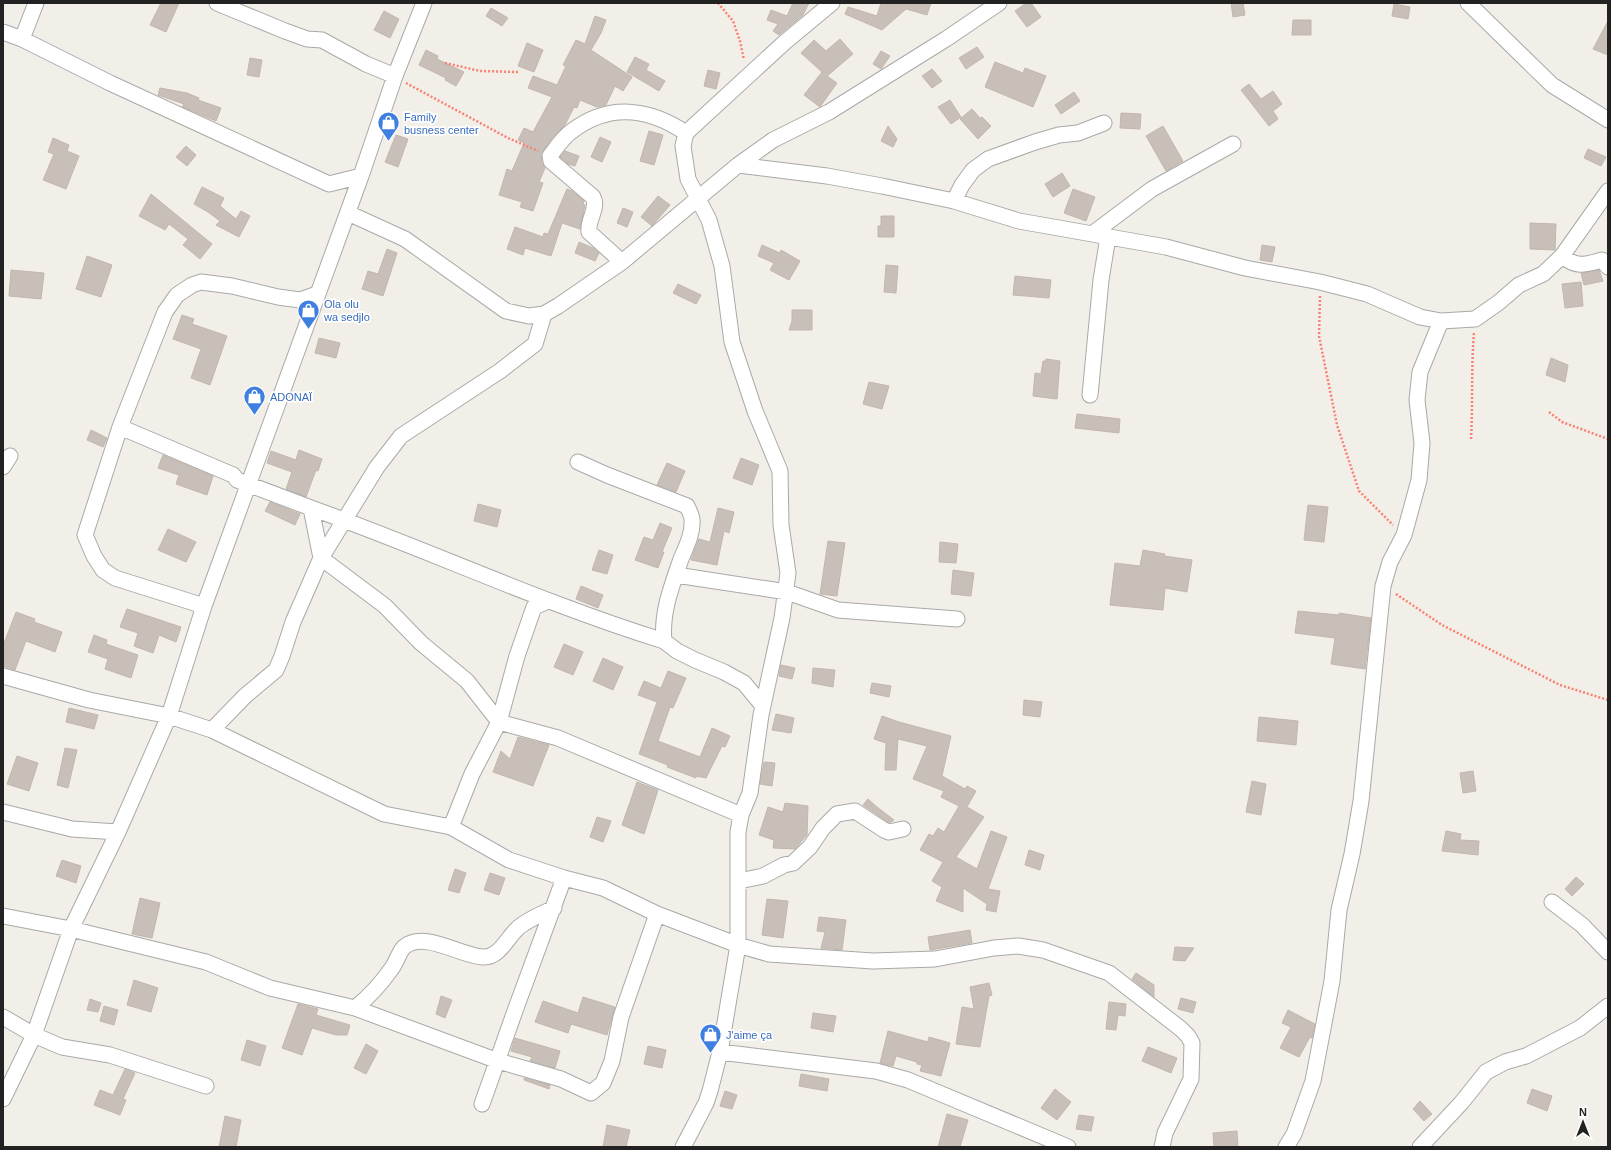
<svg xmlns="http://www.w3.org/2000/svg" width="1611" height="1150" font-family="Helvetica,sans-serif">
<rect width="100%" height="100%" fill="#f2efe9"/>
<path fill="#c7bfb8" stroke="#c4b6ab" d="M 161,3 L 179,3 L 166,32 L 150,25 Z
M 793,3 L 809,3 L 803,15 L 779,35 L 773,31 L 778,24 L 767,20 L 771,10 L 787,16 Z
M 881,3 L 895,5 L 895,3 L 931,3 L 927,15 L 906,9 L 882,30 L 845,14 L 848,7 L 877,16 Z
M 1026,3 L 1031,3 L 1041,17 L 1027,27 L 1015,11 Z
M 1231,3 L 1243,3 L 1245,15 L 1233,17 Z
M 1394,4 L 1410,7 L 1408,19 L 1392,16 Z
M 491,8 L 508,18 L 502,26 L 486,16 Z
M 384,11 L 399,19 L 390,38 L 374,30 Z
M 595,16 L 606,20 L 601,33 L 591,50 L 632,77 L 623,91 L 615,86 L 606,105 L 597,107 L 580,100 L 577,108 L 574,107 L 565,125 L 553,137 L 541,154 L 542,163 L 545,168 L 539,182 L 543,183 L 533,211 L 520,207 L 522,202 L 499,195 L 507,169 L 512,171 L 524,143 L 518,140 L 524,128 L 533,132 L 552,97 L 528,88 L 533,76 L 557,85 L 566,66 L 563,65 L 576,40 L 585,44 Z
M 1293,20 L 1311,20 L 1311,35 L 1292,35 Z
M 1608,21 L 1608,55 L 1593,49 Z
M 840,39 L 853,54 L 827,76 L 837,83 L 820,107 L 804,95 L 822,72 L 801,53 L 814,40 L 826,51 Z
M 527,43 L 543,50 L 534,72 L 518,66 Z
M 977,47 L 984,57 L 966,69 L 959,58 Z
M 426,50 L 438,56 L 437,59 L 464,72 L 456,86 L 445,80 L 446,78 L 419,65 Z
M 881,51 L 890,56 L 881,69 L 873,64 Z
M 635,57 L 649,64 L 646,70 L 665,81 L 659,91 L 627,72 Z
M 250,58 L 262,60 L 259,77 L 247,75 Z
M 995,62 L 1023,73 L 1025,68 L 1046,76 L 1033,107 L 985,87 Z
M 932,69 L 942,81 L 932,88 L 922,76 Z
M 708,70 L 720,73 L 716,89 L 704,86 Z
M 1249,84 L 1261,99 L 1273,91 L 1282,104 L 1273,111 L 1278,119 L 1269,126 L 1241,90 Z
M 160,88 L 187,93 L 199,98 L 198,100 L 221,108 L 216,121 L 182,107 L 184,104 L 158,95 Z
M 1074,92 L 1080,101 L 1061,114 L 1055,105 Z
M 950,100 L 961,117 L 951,124 L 938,107 Z
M 972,109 L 980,118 L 982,117 L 991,126 L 978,139 L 960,119 Z
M 1121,113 L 1141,114 L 1140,129 L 1120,128 Z
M 888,126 L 897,139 L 893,147 L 881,141 Z
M 1163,126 L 1183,161 L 1166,171 L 1146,136 Z
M 649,131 L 663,135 L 654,165 L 640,161 Z
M 396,135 L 408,139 L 398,167 L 385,162 Z
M 600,137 L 611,142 L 602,162 L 591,157 Z
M 53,138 L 69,145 L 67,151 L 79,156 L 66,189 L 43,180 L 54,154 L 48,152 Z
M 186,146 L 196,155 L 187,166 L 176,157 Z
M 1588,149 L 1606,157 L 1601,166 L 1584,158 Z
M 565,151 L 579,156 L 575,166 L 568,164 L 560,157 Z
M 1062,173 L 1070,186 L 1053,197 L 1045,184 Z
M 202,187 L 224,198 L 220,206 L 236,219 L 241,211 L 250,216 L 239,237 L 216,225 L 220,221 L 208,212 L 194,204 Z
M 567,189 L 572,191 L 584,201 L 583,204 L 585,205 L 580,229 L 562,223 L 551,256 L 525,248 L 523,255 L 507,249 L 515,227 L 543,237 L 544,233 L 548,234 Z
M 1073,189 L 1095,197 L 1086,221 L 1064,213 Z
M 151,194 L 212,244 L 200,259 L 183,245 L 188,239 L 169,224 L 165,230 L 139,216 Z
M 658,196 L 670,205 L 652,226 L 641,217 Z
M 623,208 L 633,212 L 627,227 L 617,223 Z
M 881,216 L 894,216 L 894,237 L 878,237 L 878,226 L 881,226 Z
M 1530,223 L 1556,224 L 1555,250 L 1530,249 Z
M 579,242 L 593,248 L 599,253 L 595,261 L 575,253 Z
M 762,245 L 780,253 L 781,250 L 800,261 L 789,280 L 770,270 L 774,263 L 758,256 Z
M 1262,245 L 1275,247 L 1272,262 L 1260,260 Z
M 387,249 L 397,253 L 383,296 L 362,289 L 368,271 L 378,274 Z
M 87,256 L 112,265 L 101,297 L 76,289 Z
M 886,265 L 898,266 L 896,293 L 884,292 Z
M 11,270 L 44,273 L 41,299 L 9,296 Z
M 1599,270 L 1603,281 L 1584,285 L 1581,273 Z
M 1015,276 L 1051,280 L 1049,298 L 1013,295 Z
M 1581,282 L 1583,306 L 1565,308 L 1562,284 Z
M 678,284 L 701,295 L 696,304 L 673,293 Z
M 792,310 L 812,310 L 812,330 L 789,330 L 792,321 Z
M 182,315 L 194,319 L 192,324 L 227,336 L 210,385 L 191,378 L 201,349 L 173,339 Z
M 319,338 L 340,343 L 336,358 L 315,353 Z
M 1551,358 L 1568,365 L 1565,382 L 1546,375 Z
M 1046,359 L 1060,361 L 1057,399 L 1033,396 L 1035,373 L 1041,374 L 1043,361 L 1046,361 Z
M 869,382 L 889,386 L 882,409 L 863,404 Z
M 1077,414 L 1120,419 L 1119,433 L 1075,428 Z
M 91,430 L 107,438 L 103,447 L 87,440 Z
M 299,450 L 322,459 L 318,471 L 316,470 L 306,497 L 286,489 L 292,472 L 267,463 L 271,451 L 296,460 Z
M 163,455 L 213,476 L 207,495 L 176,484 L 179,475 L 158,468 Z
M 741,458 L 759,465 L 752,485 L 733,478 Z
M 667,463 L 685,471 L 676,492 L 657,485 Z
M 270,502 L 300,514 L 295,525 L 265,511 Z
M 478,504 L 501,510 L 497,527 L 474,521 Z
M 1308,505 L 1328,507 L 1324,542 L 1304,540 Z
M 718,508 L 734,512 L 729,533 L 724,531 L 717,565 L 691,560 L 699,539 L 710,542 Z
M 660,523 L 672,528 L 662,552 L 664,552 L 658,568 L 635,560 L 644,537 L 653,540 Z
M 168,529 L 196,542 L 186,562 L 158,550 Z
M 828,541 L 845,543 L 837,596 L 820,594 Z
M 940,542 L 958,544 L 956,563 L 939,562 Z
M 599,550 L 613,555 L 607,574 L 592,570 Z
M 1143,550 L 1165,554 L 1164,556 L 1192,560 L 1187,592 L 1165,588 L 1163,610 L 1110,605 L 1115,563 L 1140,566 Z
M 953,570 L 974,573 L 971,596 L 951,594 Z
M 581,586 L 603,595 L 598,608 L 576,599 Z
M 127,609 L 181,627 L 176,642 L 159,635 L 153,653 L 134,646 L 138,633 L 120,627 Z
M 1298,611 L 1339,615 L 1339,613 L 1371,618 L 1365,669 L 1331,664 L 1335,638 L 1295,633 Z
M 16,612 L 35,619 L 34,622 L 62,632 L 55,652 L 26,641 L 15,670 L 3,666 L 3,646 Z
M 94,635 L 107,640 L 106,644 L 138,655 L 131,678 L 105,669 L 108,659 L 88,652 Z
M 564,644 L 583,652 L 573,675 L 554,667 Z
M 603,658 L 623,667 L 613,690 L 593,681 Z
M 781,665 L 795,668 L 792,679 L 779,676 Z
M 813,668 L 835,670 L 833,687 L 812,683 Z
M 668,671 L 686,678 L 673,708 L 670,707 L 658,741 L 700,757 L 712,728 L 730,736 L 725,747 L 722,746 L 706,778 L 696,776 L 696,778 L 667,767 L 668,765 L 639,754 L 657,702 L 638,695 L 644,681 L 661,688 Z
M 872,683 L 891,686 L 889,697 L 870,693 Z
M 1024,700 L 1042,702 L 1040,717 L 1023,715 Z
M 69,708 L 98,715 L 94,729 L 66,722 Z
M 776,714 L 794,718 L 791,733 L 772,730 Z
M 882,716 L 899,722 L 951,736 L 942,776 L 965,789 L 967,786 L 976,791 L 967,807 L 984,817 L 956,857 L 977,869 L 991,831 L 1007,837 L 988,889 L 1000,891 L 996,912 L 986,910 L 987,904 L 963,888 L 963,912 L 936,901 L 942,887 L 932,881 L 943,862 L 920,850 L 929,834 L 933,836 L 938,828 L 944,832 L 959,806 L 941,797 L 944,791 L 913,779 L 927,746 L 898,739 L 896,770 L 885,770 L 886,743 L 874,739 Z
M 1259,717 L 1298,721 L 1296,745 L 1257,741 Z
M 518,737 L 549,745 L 533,786 L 493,772 L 501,751 L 510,759 Z
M 65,748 L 77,750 L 68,788 L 57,785 Z
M 17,756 L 38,763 L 29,791 L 7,784 Z
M 764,762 L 775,763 L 772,786 L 760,784 Z
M 1473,771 L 1476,791 L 1463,793 L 1460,773 Z
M 1252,781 L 1266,784 L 1261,815 L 1246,812 Z
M 637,782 L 658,790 L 644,834 L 622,825 Z
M 868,799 L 877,807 L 894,820 L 891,822 L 888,822 L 863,805 Z
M 785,803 L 808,806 L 807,835 L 795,849 L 773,848 L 774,840 L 759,835 L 768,807 L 783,812 Z
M 597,817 L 611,821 L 603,842 L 590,837 Z
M 1446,831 L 1461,834 L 1460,840 L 1479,841 L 1478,855 L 1442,851 Z
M 1029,850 L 1044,855 L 1040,870 L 1025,865 Z
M 62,860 L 81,866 L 76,883 L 56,876 Z
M 455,869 L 466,873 L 459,893 L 448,890 Z
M 490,873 L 505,878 L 499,895 L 484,890 Z
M 1576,877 L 1584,884 L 1572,896 L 1565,889 Z
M 140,898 L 160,903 L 152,938 L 132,934 Z
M 767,899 L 788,901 L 783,938 L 762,935 Z
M 819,917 L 846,920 L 842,950 L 821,948 L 825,932 L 817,931 Z
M 970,930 L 972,943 L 930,950 L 928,937 Z
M 1175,947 L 1194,948 L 1185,961 L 1173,960 Z
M 1136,973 L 1154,985 L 1154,997 L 1132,979 Z
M 134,980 L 158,988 L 151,1012 L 127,1005 Z
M 989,983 L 992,995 L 989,996 L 980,1047 L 956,1044 L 962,1007 L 974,1009 L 970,987 Z
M 441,996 L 452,1000 L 445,1018 L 436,1014 Z
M 583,997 L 615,1007 L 607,1035 L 571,1024 L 568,1033 L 535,1022 L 543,1001 L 578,1013 Z
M 1181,998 L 1196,1002 L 1193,1013 L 1178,1009 Z
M 90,999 L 101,1003 L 98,1012 L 87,1010 Z
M 1109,1002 L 1126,1004 L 1125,1016 L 1118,1015 L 1116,1030 L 1106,1029 Z
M 298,1004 L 318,1009 L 316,1015 L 350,1025 L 347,1035 L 336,1035 L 312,1028 L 302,1055 L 282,1048 Z
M 104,1006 L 118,1010 L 114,1025 L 100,1021 Z
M 1288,1010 L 1315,1024 L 1312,1038 L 1310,1037 L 1299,1057 L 1280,1048 L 1291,1027 L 1282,1023 Z
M 813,1013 L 836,1016 L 833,1032 L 811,1028 Z
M 888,1031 L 928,1042 L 929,1037 L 950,1043 L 941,1076 L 920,1071 L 922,1065 L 917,1064 L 917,1062 L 896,1056 L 893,1066 L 880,1063 Z
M 515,1038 L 560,1051 L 555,1068 L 530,1061 L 532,1057 L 511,1051 Z
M 247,1040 L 266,1046 L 260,1066 L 241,1060 Z
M 366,1044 L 378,1051 L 366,1074 L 354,1068 Z
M 648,1046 L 666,1050 L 662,1068 L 644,1064 Z
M 1148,1047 L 1177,1058 L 1171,1073 L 1142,1061 Z
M 125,1069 L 135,1073 L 123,1099 L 126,1100 L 120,1115 L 94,1105 L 100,1090 L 113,1095 Z
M 801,1074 L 829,1079 L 827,1091 L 799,1086 Z
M 524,1078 L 550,1085 L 549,1089 L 524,1080 Z
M 1055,1089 L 1071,1102 L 1057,1120 L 1041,1108 Z
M 1532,1089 L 1552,1096 L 1547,1111 L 1527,1103 Z
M 725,1091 L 737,1095 L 732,1109 L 720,1106 Z
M 1420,1101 L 1432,1114 L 1424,1121 L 1413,1109 Z
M 947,1114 L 968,1120 L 960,1147 L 938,1147 Z
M 1079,1115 L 1094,1117 L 1091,1131 L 1076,1129 Z
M 225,1116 L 241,1120 L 236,1147 L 219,1147 Z
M 607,1125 L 630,1130 L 626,1147 L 603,1147 Z
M 1237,1131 L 1238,1147 L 1214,1147 L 1213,1133 Z"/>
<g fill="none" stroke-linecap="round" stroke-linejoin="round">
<defs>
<path id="street" d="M 217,3 L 285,31 L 307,39 L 322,40 L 366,64 L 395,76
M 1468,3 L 1552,85 L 1608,120
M 3,32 L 22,39 L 110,83 L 329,184 L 361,176
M 22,39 L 36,3
M 738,165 L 827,176 L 882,186 L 954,201 L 1019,221 L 1166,247 L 1245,268 L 1320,282 L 1367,294 L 1420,317 L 1441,321 L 1475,319 L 1498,303 L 1519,285 L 1543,274 L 1562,256 L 1608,191
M 954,201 L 962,185 L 973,170 L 988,159 L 1035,142 L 1059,135 L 1078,133 L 1104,123
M 348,213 L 405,239 L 506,311 L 529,316 L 544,314 L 558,306 L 622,262 L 738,165 L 773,140 L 829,112 L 946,39 L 999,3
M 1092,234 L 1152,189 L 1233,144
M 1562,256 C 1577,268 1584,265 1602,260 L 1608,267
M 622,262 L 589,232 C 587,220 599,208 593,197 L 551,161 L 550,156 C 556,148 563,137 572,131 C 609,103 649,108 686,133
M 1090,395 L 1101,280 L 1108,237
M 120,427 L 233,475 L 237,480 L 311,508 L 321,558 L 385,606 L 421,643 L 467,681 L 499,722 L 517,656 L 534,607 L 548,601
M 578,462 L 607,475 L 687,506 C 689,510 692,516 692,520 C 693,534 686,547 681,559 C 672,585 661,613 664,641 L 677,651 L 695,660 L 724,672 L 744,683 L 763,706
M 3,467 L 10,456
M 311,508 C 429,550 544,604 664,641
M 676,575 L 787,592 L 838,610 L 957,619
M 204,606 L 115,578 L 103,570 L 94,556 L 85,535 L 120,427 L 165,312 L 177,295 L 192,285 L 201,282 L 232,286 L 278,297 L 300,300 L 317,294
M 3,676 L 89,700 L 169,716 L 212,730 L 384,814 L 451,827 L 509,860 L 564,878 L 603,888 L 657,914 L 738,945 L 769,954 L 873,961 L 935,959 L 994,948 L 1018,946 L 1043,950 L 1109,973 L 1181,1029 L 1188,1036 L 1192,1043 L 1191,1079 L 1165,1133 L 1162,1147
M 212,730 L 245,696 L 276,670 L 282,656 L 293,622 L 321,558 L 377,467 L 401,436 L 500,371 L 535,344 L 544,314
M 3,812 L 72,829 L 118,832
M 451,827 L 472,774 L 499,722 L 558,738 L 741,815
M 739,881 L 763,876 L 784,865 L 793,863 L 810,847 L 823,828 L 837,814 L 855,811 L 884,830 L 889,832 L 903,829
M 1552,902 L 1582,925 L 1608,952
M 3,916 L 71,929 L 206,962 L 270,988 L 355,1008 L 498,1061 L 561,1079 L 591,1093 L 603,1083 L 612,1061 L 621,1017 L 657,914
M 355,1008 C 370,996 381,984 392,968 C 396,963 399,952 404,947 C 424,930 460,956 483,957 C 499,958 507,938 517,929 C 526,920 542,914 554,908
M 3,1017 L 34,1035 L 62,1047 L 110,1055 L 206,1086
M 720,1052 L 876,1071 L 908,1080 L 1068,1147
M 3,1099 L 34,1035 L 71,929 L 118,832 L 169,716 L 204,606 L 361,176 L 395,76 L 424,3
M 482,1104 L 516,1008 L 564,878
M 683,1147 L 706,1103 L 710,1091 L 720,1052 L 738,945 L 738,832 L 741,815 L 750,793 L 761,715 L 782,618 L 788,573 L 781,525 L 780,471 L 755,411 L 732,342 L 722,266 L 709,220 L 688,179 L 683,146 L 686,133 L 785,42 L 832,3
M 1286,1147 L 1294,1134 L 1313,1081 L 1332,981 L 1339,910 L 1352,854 L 1361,801 L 1383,586 L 1390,562 L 1404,535 L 1419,480 L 1422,443 L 1417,400 L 1420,372 L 1441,321
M 1420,1147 L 1462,1102 L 1486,1072 L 1505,1062 L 1526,1056 L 1580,1028 L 1608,1006"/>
</defs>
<use href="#street" stroke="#a9a9a9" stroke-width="17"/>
<path stroke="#fa8072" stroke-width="2.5" stroke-dasharray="2 2" stroke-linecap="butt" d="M 718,3 L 733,21 L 740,41 L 744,60
M 445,63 L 480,71 L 518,72
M 406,83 L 508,138 L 538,151
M 1320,296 L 1319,336 L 1337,425 L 1359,491 L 1393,525
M 1549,412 L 1562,422 L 1608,439
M 1471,439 C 1473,403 1471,368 1474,332
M 1396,594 L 1442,625 L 1560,685 L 1608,700"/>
<use href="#street" stroke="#fff" stroke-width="15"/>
</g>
<defs>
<symbol id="shop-pin" viewBox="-11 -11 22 30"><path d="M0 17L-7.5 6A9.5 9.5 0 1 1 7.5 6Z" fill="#3f7fe0" stroke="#fff"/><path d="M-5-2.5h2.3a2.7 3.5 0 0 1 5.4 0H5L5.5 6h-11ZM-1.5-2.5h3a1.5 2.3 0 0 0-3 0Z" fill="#fff"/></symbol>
</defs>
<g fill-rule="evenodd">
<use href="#shop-pin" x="376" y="110" width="25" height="34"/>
<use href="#shop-pin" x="296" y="298" width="25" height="34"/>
<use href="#shop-pin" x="242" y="384" width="25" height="34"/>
<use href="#shop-pin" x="698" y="1022" width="25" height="34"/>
</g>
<g text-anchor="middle" stroke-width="3.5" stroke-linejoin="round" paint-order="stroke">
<g font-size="11" fill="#366cbe" stroke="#fff" text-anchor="start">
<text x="404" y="121">Family<tspan x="404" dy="13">busness center</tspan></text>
<text x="324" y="308">Ola olu<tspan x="324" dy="13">wa sedjlo</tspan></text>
<text x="270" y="401">ADONAÏ</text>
<text x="726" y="1039">J'aime ça</text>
</g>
</g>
<rect width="1611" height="1150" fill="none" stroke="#222222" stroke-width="8"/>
<g transform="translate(1583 1122)" stroke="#ffffff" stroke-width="3" paint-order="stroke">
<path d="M0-3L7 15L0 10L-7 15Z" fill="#222222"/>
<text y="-6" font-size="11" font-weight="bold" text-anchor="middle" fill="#222222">N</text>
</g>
</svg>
